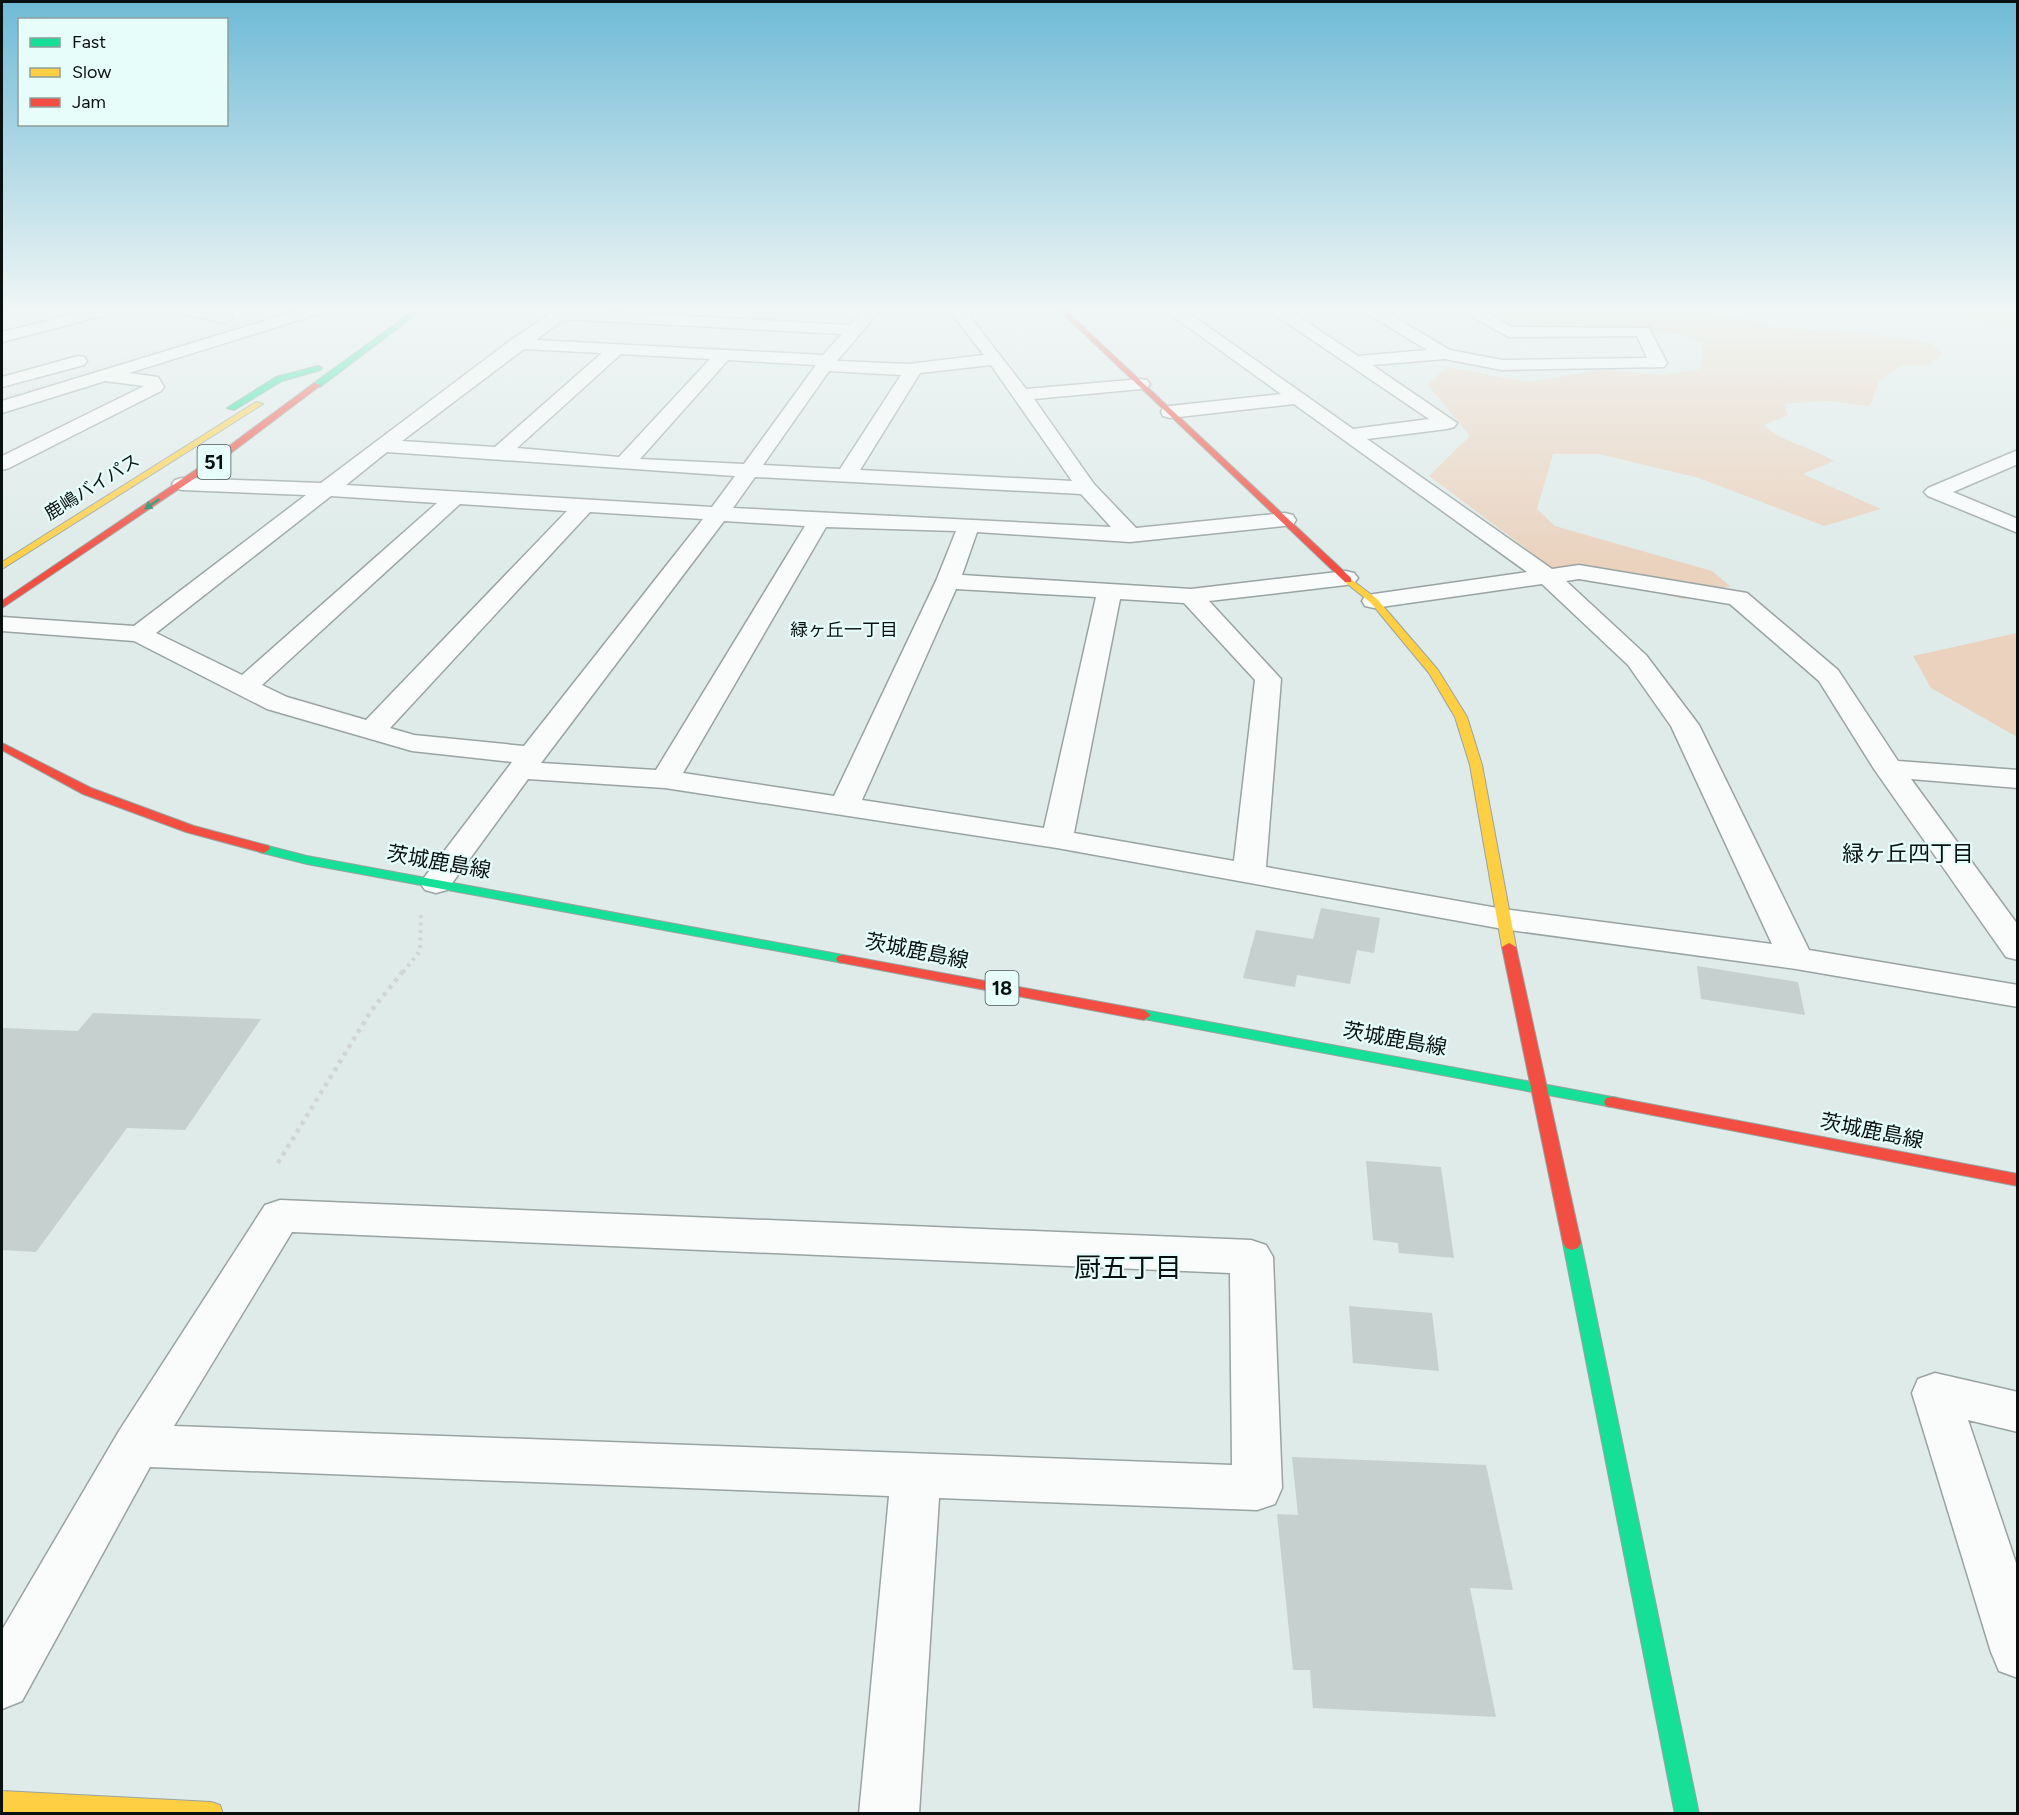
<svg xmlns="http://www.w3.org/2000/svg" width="2019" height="1815" font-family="Figtree,'Noto Sans JP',sans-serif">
<rect width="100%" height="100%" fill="#deebe9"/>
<path fill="#ead2be" d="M 1489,309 L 1682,309 L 1738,317 L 1770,327 L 1878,335 L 1931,343 L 1943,354 L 1927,366 L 1902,365 L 1879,381 L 1870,406 L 1826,401 L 1784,404 L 1788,415 L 1764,425 C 1778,441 1813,448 1834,461 L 1803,474 L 1881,509 L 1824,526 L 1699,478 L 1599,454 L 1553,454 L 1537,509 L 1555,526 L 1712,571 L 1730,586 L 1684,599 L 1552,568 L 1429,476 L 1470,436 L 1428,385 L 1446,367 L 1529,382 L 1601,370 L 1661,375 L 1701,369 L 1704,343 L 1681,334 L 1520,323 L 1493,314 Z
M 1936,309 L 2017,309 L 2017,324 L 1997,325 Z
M 2017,633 L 2017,737 L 1931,688 L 1913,656 Z"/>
<path fill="#c6d0ce" d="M 1321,908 L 1380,918 L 1374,953 L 1357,950 L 1350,984 L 1297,975 L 1295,987 L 1243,978 L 1256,930 L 1313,939 Z
M 1697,966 L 1798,982 L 1805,1015 L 1701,999 Z
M 93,1013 L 261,1019 L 185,1130 L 127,1128 L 36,1252 L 2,1250 L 2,1028 L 78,1031 Z
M 1366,1161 L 1441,1167 L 1454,1258 L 1399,1253 L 1398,1243 L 1373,1240 Z
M 1349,1306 L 1432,1313 L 1439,1371 L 1353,1363 Z
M 1292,1457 L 1486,1465 L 1513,1590 L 1470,1588 L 1496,1717 L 1313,1708 L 1310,1670 L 1293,1670 L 1277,1514 L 1298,1515 Z"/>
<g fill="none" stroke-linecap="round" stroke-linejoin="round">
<defs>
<path id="street" d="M 94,309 L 119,309 L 117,312 L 2,342 L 2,332 Z
M 172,309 L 202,309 L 231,315 L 233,318 L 225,323 L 174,312 Z
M 304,309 L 327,309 L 325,312 L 129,373 L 158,377 L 164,387 L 161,391 L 9,468 L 2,470 L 2,456 L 144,386 L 105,381 L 2,413 L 2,401 Z
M 557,309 L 850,325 L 865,309 L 881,309 L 837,361 L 908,364 L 984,355 L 948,309 L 964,309 L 1026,389 L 1141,379 L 1147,380 L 1150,384 L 1147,388 L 1141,389 L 1034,399 L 1094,484 L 1136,528 L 1285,513 L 1293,515 L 1296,520 L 1293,525 L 1130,542 L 977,532 L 962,575 L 1191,589 L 1346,571 L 1354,573 L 1358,578 L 1354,583 L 1346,585 L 1209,601 L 1281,679 L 1266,867 L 1503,909 L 1772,944 L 1671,726 L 1628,665 L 1542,584 L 1374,608 L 1365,606 L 1362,601 L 1365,596 L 1374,594 L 1527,572 L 1294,404 L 1170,418 L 1163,416 L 1161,412 L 1163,408 L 1170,406 L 1281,394 L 1167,312 L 1165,309 L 1183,309 L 1353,429 L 1429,419 L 1271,312 L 1269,309 L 1287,309 L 1358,356 L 1427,350 L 1365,312 L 1363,309 L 1381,309 L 1450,350 L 1502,360 L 1647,358 L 1637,336 L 1509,337 L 1463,312 L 1461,309 L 1480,309 L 1512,327 L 1649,328 L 1667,363 L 1664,367 L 1502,370 L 1445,359 L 1372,365 L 1457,423 L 1454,427 L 1447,429 L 1367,439 L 1552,569 L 1579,565 L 1747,593 L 1838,670 L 1898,761 L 2018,770 L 2018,788 L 1911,779 L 2018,925 L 2018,960 L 2006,957 L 1874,769 L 1819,681 L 1730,604 L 1579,579 L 1566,581 L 1646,655 L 1699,725 L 1809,950 L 2018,985 L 2018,1007 L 1796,969 L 1503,929 L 1057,848 L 665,788 L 528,779 L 447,890 L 436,893 L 425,890 L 420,883 L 512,762 L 412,751 L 267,709 L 134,641 L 2,631 L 2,617 L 134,626 L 306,495 L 182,490 L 175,488 L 172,484 L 175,480 L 182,478 L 321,483 L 511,340 ZM 564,319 L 842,334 L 823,355 L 536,340 ZM 524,349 L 602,353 L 495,447 L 402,441 ZM 621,354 L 710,359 L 619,457 L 517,448 ZM 728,360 L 816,365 L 744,464 L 640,459 ZM 991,365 L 1072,481 L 860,470 L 920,373 ZM 829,371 L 901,375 L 840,469 L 763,465 ZM 387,452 L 735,476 L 712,507 L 346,485 ZM 755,477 L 1081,494 L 1111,527 L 733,508 ZM 331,496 L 437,503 L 242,675 L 156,633 ZM 460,504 L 567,511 L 366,720 L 287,697 L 262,685 ZM 590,512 L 703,519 L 524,746 L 414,735 L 390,728 ZM 724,521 L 805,526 L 656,770 L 541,763 ZM 826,527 L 956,531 L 936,581 L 834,796 L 683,773 ZM 956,589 L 1096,597 L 1044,828 L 862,800 ZM 1120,599 L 1184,603 L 1255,680 L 1234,861 L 1074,833 Z
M 78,356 L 84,357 L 87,361 L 84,365 L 2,387 L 2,377 Z
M 2018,450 L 2018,464 L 1953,492 L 2018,519 L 2018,533 L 1928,496 L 1924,492 L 1928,488 Z
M 280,1200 L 1251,1240 L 1266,1245 L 1273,1257 L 1282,1488 L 1275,1504 L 1257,1510 L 939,1498 L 919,1814 L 859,1814 L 889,1496 L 150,1467 L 22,1701 L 2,1709 L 2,1630 L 119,1431 L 265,1205 ZM 292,1232 L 1230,1273 L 1232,1465 L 174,1426 Z
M 1935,1373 L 2018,1392 L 2018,1432 L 1968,1420 L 2018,1569 L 2018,1678 L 1999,1671 L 1991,1652 L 1912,1393 L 1918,1379 Z"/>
<path id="fast" d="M 416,309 L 423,309 L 320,387 L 314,387 L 314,383 Z
M 318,366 L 322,368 L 321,370 L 282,381 L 234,410 L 227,408 L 276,377 Z
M 264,845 L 307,856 L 843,955 L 850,959 L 843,963 L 307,864 L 259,852 L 258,849 L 259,846 Z
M 1144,1010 L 1612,1097 L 1618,1098 L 1620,1102 L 1618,1106 L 1612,1107 L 1139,1018 L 1137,1015 Z
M 1572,1236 L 1578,1238 L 1581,1243 L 1699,1814 L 1675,1814 L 1563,1243 L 1566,1238 Z"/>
<path id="slow" d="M 256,402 L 263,404 L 2,569 L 2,562 Z
M 1348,577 L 1377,599 L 1438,670 L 1467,717 L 1482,765 L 1516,947 L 1514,950 L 1504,950 L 1502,947 L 1470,765 L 1455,717 L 1429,673 L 1371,603 L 1345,582 L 1345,578 Z
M 2,1791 L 211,1802 L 220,1805 L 223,1814 L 2,1814 Z"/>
<path id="jam" d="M 1058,309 L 1064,309 L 1351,578 L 1351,582 L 1345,582 Z
M 314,383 L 321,385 L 219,462 L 2,608 L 2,601 L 213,458 Z
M 2,743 L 91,788 L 194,826 L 269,846 L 270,849 L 264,853 L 186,832 L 83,794 L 2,750 Z
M 1509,943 L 1516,947 L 1581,1243 L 1578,1248 L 1572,1250 L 1566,1248 L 1563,1243 L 1502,947 Z
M 843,955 L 1144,1010 L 1151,1015 L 1144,1020 L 838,962 L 836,959 L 838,956 Z
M 1612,1097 L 2018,1174 L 2018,1186 L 1606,1106 L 1604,1102 L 1606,1098 Z"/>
</defs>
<use href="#street" stroke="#99a3a1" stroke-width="3"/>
<use href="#fast" stroke="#99a3a1" stroke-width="2"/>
<use href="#slow" stroke="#99a3a1" stroke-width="2"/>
<use href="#jam" stroke="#99a3a1" stroke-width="2"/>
<path stroke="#d1d6d5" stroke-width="4" stroke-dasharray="3 4.5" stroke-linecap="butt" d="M 403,972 L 420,951 L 421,911"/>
<path stroke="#d1d6d5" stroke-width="4.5" stroke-dasharray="4 5" stroke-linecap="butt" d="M 278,1163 L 371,1011 L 404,970"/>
<use href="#street" fill="#fafcfc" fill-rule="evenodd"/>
<use href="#fast" fill="#16e098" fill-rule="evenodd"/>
<use href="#slow" fill="#ffcf43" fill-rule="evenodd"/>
<use href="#jam" fill="#f24e42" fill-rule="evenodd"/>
<path stroke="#cfd3d2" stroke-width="2" stroke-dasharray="1.5 3" stroke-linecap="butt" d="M 2,389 L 36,379
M 2,398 L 292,309"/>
</g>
<defs><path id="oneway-solid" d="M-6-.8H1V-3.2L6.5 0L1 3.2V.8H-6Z" transform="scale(1.5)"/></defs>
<use fill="#10835b" href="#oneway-solid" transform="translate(152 504) rotate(146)"/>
<linearGradient id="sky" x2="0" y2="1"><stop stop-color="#6fbad6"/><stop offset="0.55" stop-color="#f0f6f5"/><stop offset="1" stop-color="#f0f6f5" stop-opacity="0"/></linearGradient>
<rect width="2019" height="563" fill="url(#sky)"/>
<g text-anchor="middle" stroke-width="4.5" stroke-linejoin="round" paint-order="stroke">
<g font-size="18" fill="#091110" stroke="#e6fdfa">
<text transform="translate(92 487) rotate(-32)" y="6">鹿嶋バイパス</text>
</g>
<g font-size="18" fill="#091110" stroke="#e6fdfa">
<text x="844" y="636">緑ヶ丘一丁目</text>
</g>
<g fill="#e6fdfa" stroke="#4b5856" stroke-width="1.5">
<rect x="197.5" y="445" width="33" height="34" rx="4.5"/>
<rect x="985.5" y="971" width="33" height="34" rx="4.5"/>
</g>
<g font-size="20" font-weight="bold" fill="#091110">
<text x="214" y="469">51</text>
<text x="1002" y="995">18</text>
</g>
<g font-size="21" fill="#091110" stroke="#e6fdfa">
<text transform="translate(439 862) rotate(10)" y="7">茨城鹿島線</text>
<text transform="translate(917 951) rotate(11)" y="7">茨城鹿島線</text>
<text transform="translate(1395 1039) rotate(10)" y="7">茨城鹿島線</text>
<text transform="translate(1872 1131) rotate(11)" y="7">茨城鹿島線</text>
</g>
<g font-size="22" fill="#091110" stroke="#e6fdfa">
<text x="1908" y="861">緑ヶ丘四丁目</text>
</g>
<g font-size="27" fill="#091110" stroke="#e6fdfa">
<text x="1128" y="1277">厨五丁目</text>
</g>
</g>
<rect width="2019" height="1815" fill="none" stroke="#091110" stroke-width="6"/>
<rect x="18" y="18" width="210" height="108" fill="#e6fdfa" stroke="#8e9f9c" stroke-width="1.5"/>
<rect x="30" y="38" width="30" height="9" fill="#16e098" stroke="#8e9f9c" stroke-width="1.5"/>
<text x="72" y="48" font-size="18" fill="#091110">Fast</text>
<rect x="30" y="68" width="30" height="9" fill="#ffcf43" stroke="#8e9f9c" stroke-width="1.5"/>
<text x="72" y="78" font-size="18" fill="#091110">Slow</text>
<rect x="30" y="98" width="30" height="9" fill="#f24e42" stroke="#8e9f9c" stroke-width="1.5"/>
<text x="72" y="108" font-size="18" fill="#091110">Jam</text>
</svg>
